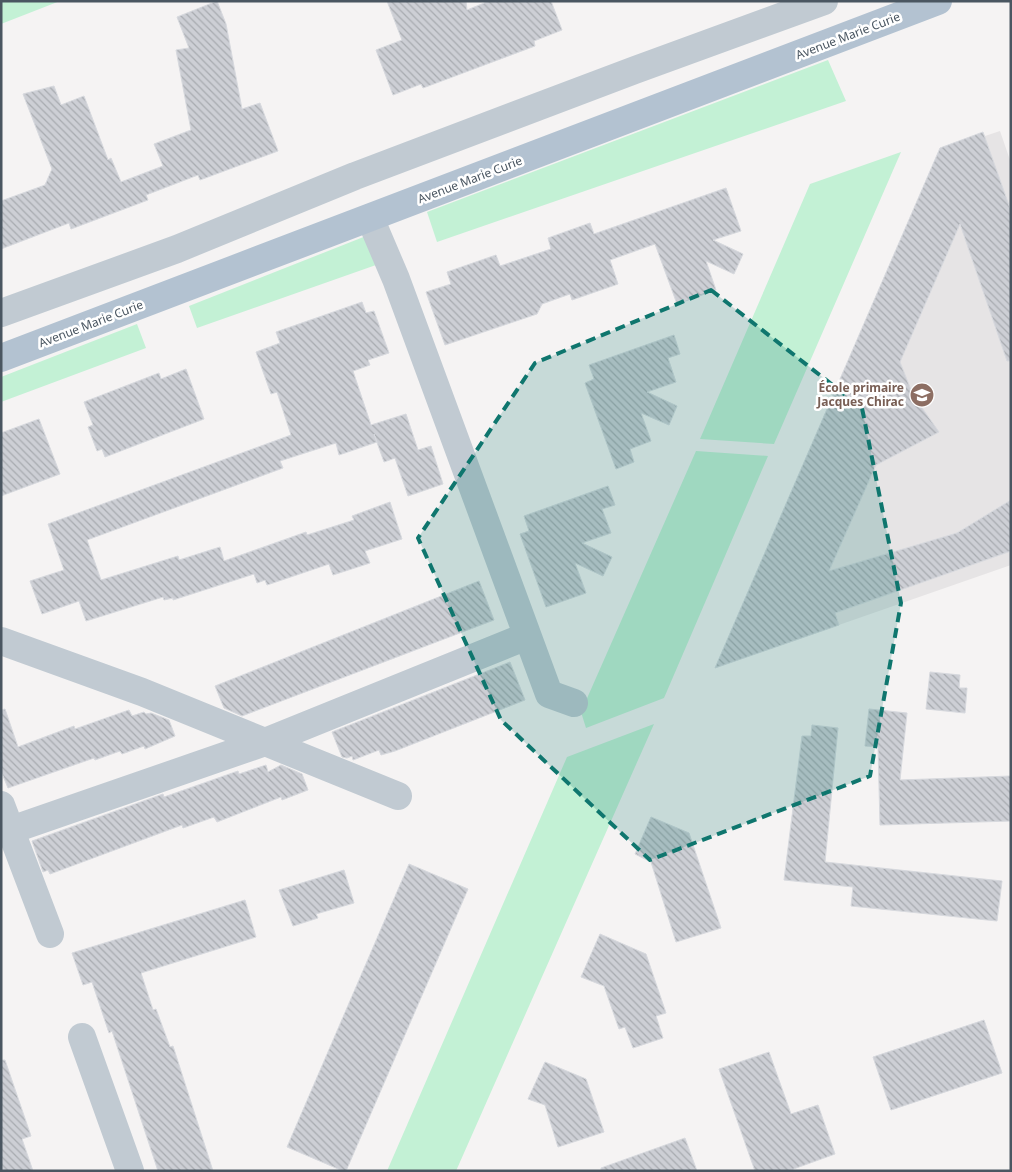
<svg xmlns="http://www.w3.org/2000/svg" width="1012" height="1172" font-family="'Noto Sans',sans-serif">
<defs>
<pattern id="building-back-hatch" width="6" height="6" patternUnits="userSpaceOnUse" patternTransform="scale(1.25)"><rect width="6" height="6" fill="#cdcfd5"/><path d="M-1 5l2 2M0 0l6 6M5-1l2 2" fill="none" stroke="#a8abb0"/></pattern>
</defs>
<rect width="100%" height="100%" fill="#f5f3f3"/>
<path fill="#e6e4e5" d="M 1000,131 L 1011,163 L 1011,565 L 715,668 L 940,148 L 978,135 L 979,138 Z"/>
<path fill="#c3f1d5" d="M 1,1 L 60,1 L 1,24 Z
M 828,60 L 846,101 L 437,242 L 427,212 Z
M 901,152 L 774,444 L 700,439 L 810,184 Z
M 366,236 L 376,265 L 197,328 L 189,306 Z
M 137,324 L 146,348 L 1,402 L 1,377 Z
M 696,451 L 768,456 L 664,698 L 586,728 L 581,712 Z
M 654,724 L 456,1171 L 387,1171 L 567,757 Z"/>
<path fill="url(#building-back-hatch)" stroke="#d7d9de" d="M 217,1 L 226,24 L 242,109 L 260,103 L 278,151 L 200,180 L 198,175 L 146,195 L 148,200 L 71,229 L 69,223 L 1,249 L 1,201 L 45,185 L 52,169 L 23,94 L 54,86 L 61,105 L 84,96 L 108,160 L 111,158 L 121,182 L 163,166 L 154,144 L 191,130 L 176,50 L 189,48 L 177,17 Z
M 387,1 L 466,1 L 467,10 L 489,1 L 551,1 L 562,30 L 534,41 L 535,46 L 423,88 L 421,84 L 393,95 L 376,50 L 402,40 Z
M 983,132 L 1011,211 L 1011,361 L 1007,361 L 960,224 L 900,362 L 913,395 L 939,432 L 876,465 L 829,571 L 957,533 L 1011,500 L 1011,551 L 835,613 L 839,625 L 715,668 L 940,148 Z
M 726,188 L 741,231 L 713,240 L 743,254 L 734,274 L 706,261 L 716,290 L 677,304 L 655,244 L 610,260 L 618,284 L 572,300 L 570,294 L 542,304 L 537,314 L 445,345 L 426,292 L 451,284 L 447,272 L 496,255 L 500,266 L 551,249 L 548,238 L 590,223 L 594,234 Z
M 362,302 L 366,313 L 374,311 L 389,353 L 368,360 L 370,365 L 353,371 L 371,425 L 406,414 L 418,450 L 431,446 L 443,484 L 408,496 L 395,458 L 384,462 L 374,434 L 377,442 L 339,455 L 336,443 L 280,461 L 283,468 L 87,540 L 101,580 L 178,556 L 179,560 L 220,547 L 224,561 L 306,532 L 307,535 L 354,520 L 352,516 L 390,502 L 402,539 L 365,551 L 370,563 L 333,575 L 329,564 L 267,585 L 265,580 L 257,583 L 254,574 L 173,600 L 173,598 L 164,600 L 163,597 L 86,621 L 79,601 L 42,614 L 30,581 L 64,570 L 48,524 L 291,435 L 277,392 L 271,394 L 256,352 L 280,343 L 276,332 Z
M 674,335 L 680,354 L 668,358 L 676,382 L 647,392 L 677,406 L 669,425 L 641,413 L 651,441 L 630,449 L 634,462 L 616,469 L 585,383 L 594,379 L 589,365 Z
M 186,369 L 204,419 L 105,457 L 102,449 L 97,451 L 88,427 L 93,425 L 84,402 L 159,373 L 161,379 Z
M 39,419 L 60,474 L 1,496 L 1,433 Z
M 608,486 L 615,505 L 602,509 L 611,533 L 582,543 L 612,557 L 603,576 L 575,563 L 586,593 L 546,607 L 520,534 L 529,531 L 524,516 Z
M 479,581 L 494,620 L 242,716 L 224,708 L 215,686 Z
M 510,662 L 525,700 L 395,751 L 381,755 L 379,750 L 353,760 L 352,756 L 347,758 L 342,757 L 332,732 Z
M 930,672 L 960,675 L 959,688 L 967,688 L 965,713 L 926,709 Z
M 5,709 L 18,747 L 74,726 L 75,729 L 129,710 L 132,716 L 144,712 L 146,714 L 151,713 L 169,720 L 175,736 L 145,749 L 144,746 L 122,754 L 120,751 L 95,760 L 94,758 L 8,788 L 1,771 L 1,710 Z
M 869,709 L 907,713 L 900,780 L 1011,776 L 1011,821 L 880,825 L 878,747 L 865,746 Z
M 812,725 L 838,728 L 825,862 L 1002,881 L 997,921 L 851,906 L 853,887 L 784,880 L 802,736 L 811,736 Z
M 266,765 L 268,772 L 281,765 L 302,774 L 308,790 L 282,800 L 281,797 L 217,822 L 214,817 L 183,828 L 182,825 L 50,874 L 48,870 L 43,872 L 32,841 L 163,794 L 164,797 L 238,771 L 239,774 Z
M 651,817 L 689,833 L 721,928 L 676,942 L 651,862 L 635,854 Z
M 409,864 L 468,889 L 346,1171 L 343,1171 L 287,1147 Z
M 344,870 L 354,903 L 316,914 L 318,918 L 293,926 L 279,890 Z
M 245,900 L 256,937 L 141,973 L 153,1010 L 156,1009 L 170,1047 L 173,1046 L 213,1171 L 158,1171 L 112,1031 L 109,1033 L 92,982 L 83,985 L 72,953 Z
M 600,934 L 646,954 L 666,1013 L 656,1016 L 663,1038 L 633,1048 L 625,1027 L 619,1029 L 604,986 L 581,977 Z
M 984,1020 L 1002,1073 L 891,1110 L 873,1057 Z
M 769,1052 L 791,1114 L 818,1105 L 835,1154 L 788,1171 L 755,1171 L 719,1069 Z
M 1,1060 L 5,1060 L 31,1136 L 22,1139 L 33,1171 L 1,1171 Z
M 545,1062 L 586,1079 L 604,1132 L 558,1147 L 545,1105 L 528,1099 Z
M 685,1138 L 697,1171 L 601,1171 L 601,1168 Z"/>
<g fill="none" stroke-linecap="round" stroke-linejoin="round">
<path stroke="#c1cad2" stroke-width="28" d="M 370,218 L 396,279 L 549,694 L 574,703
M 1,313 L 177,249 L 355,176 L 635,70 L 824,1
M 1,641 L 142,692 L 398,796
M 1,805 L 50,934
M 11,830 L 265,742 L 527,636
M 82,1037 L 130,1171"/>
<path stroke="#b3c2d1" stroke-width="28" d="M 1,358 L 938,1"/>
</g>
<path fill="#0f766e" fill-opacity="0.2" stroke="#0f766e" stroke-width="4" stroke-dasharray="10 6" stroke-linejoin="round" d="M 711,290 L 862,408 L 901,603 L 870,776 L 650,860 L 501,720 L 418,538 L 535,363 Z"/>
<defs>
<symbol id="school-disc" viewBox="-11 -11 22 22"><circle r="9.5" fill="#8d6e63" stroke="#fff"/><path d="M0-5L7-2L0 1L-7-2ZM-4 1L0 2.5L4 1V4Q0 6-4 4Z" fill="#fff"/></symbol>
</defs>
<g fill-rule="evenodd">
<use href="#school-disc" x="908" y="381" width="28" height="28"/>
</g>
<g text-anchor="middle" stroke-width="5" stroke-linejoin="round" paint-order="stroke">
<g font-size="12" fill="#4a5661" stroke="#fff">
<text transform="translate(848 36) rotate(-21)" y="4">Avenue Marie Curie</text>
<text transform="translate(470 180) rotate(-21)" y="4">Avenue Marie Curie</text>
<text transform="translate(91 324) rotate(-21)" y="4">Avenue Marie Curie</text>
</g>
<g font-size="12" font-weight="bold" fill="#785e54" stroke="#fff" text-anchor="end">
<text x="904" y="392">École primaire<tspan x="904" dy="14">Jacques Chirac</tspan></text>
</g>
</g>
<rect width="1012" height="1172" fill="none" stroke="#4a5661" stroke-width="5"/>
</svg>
